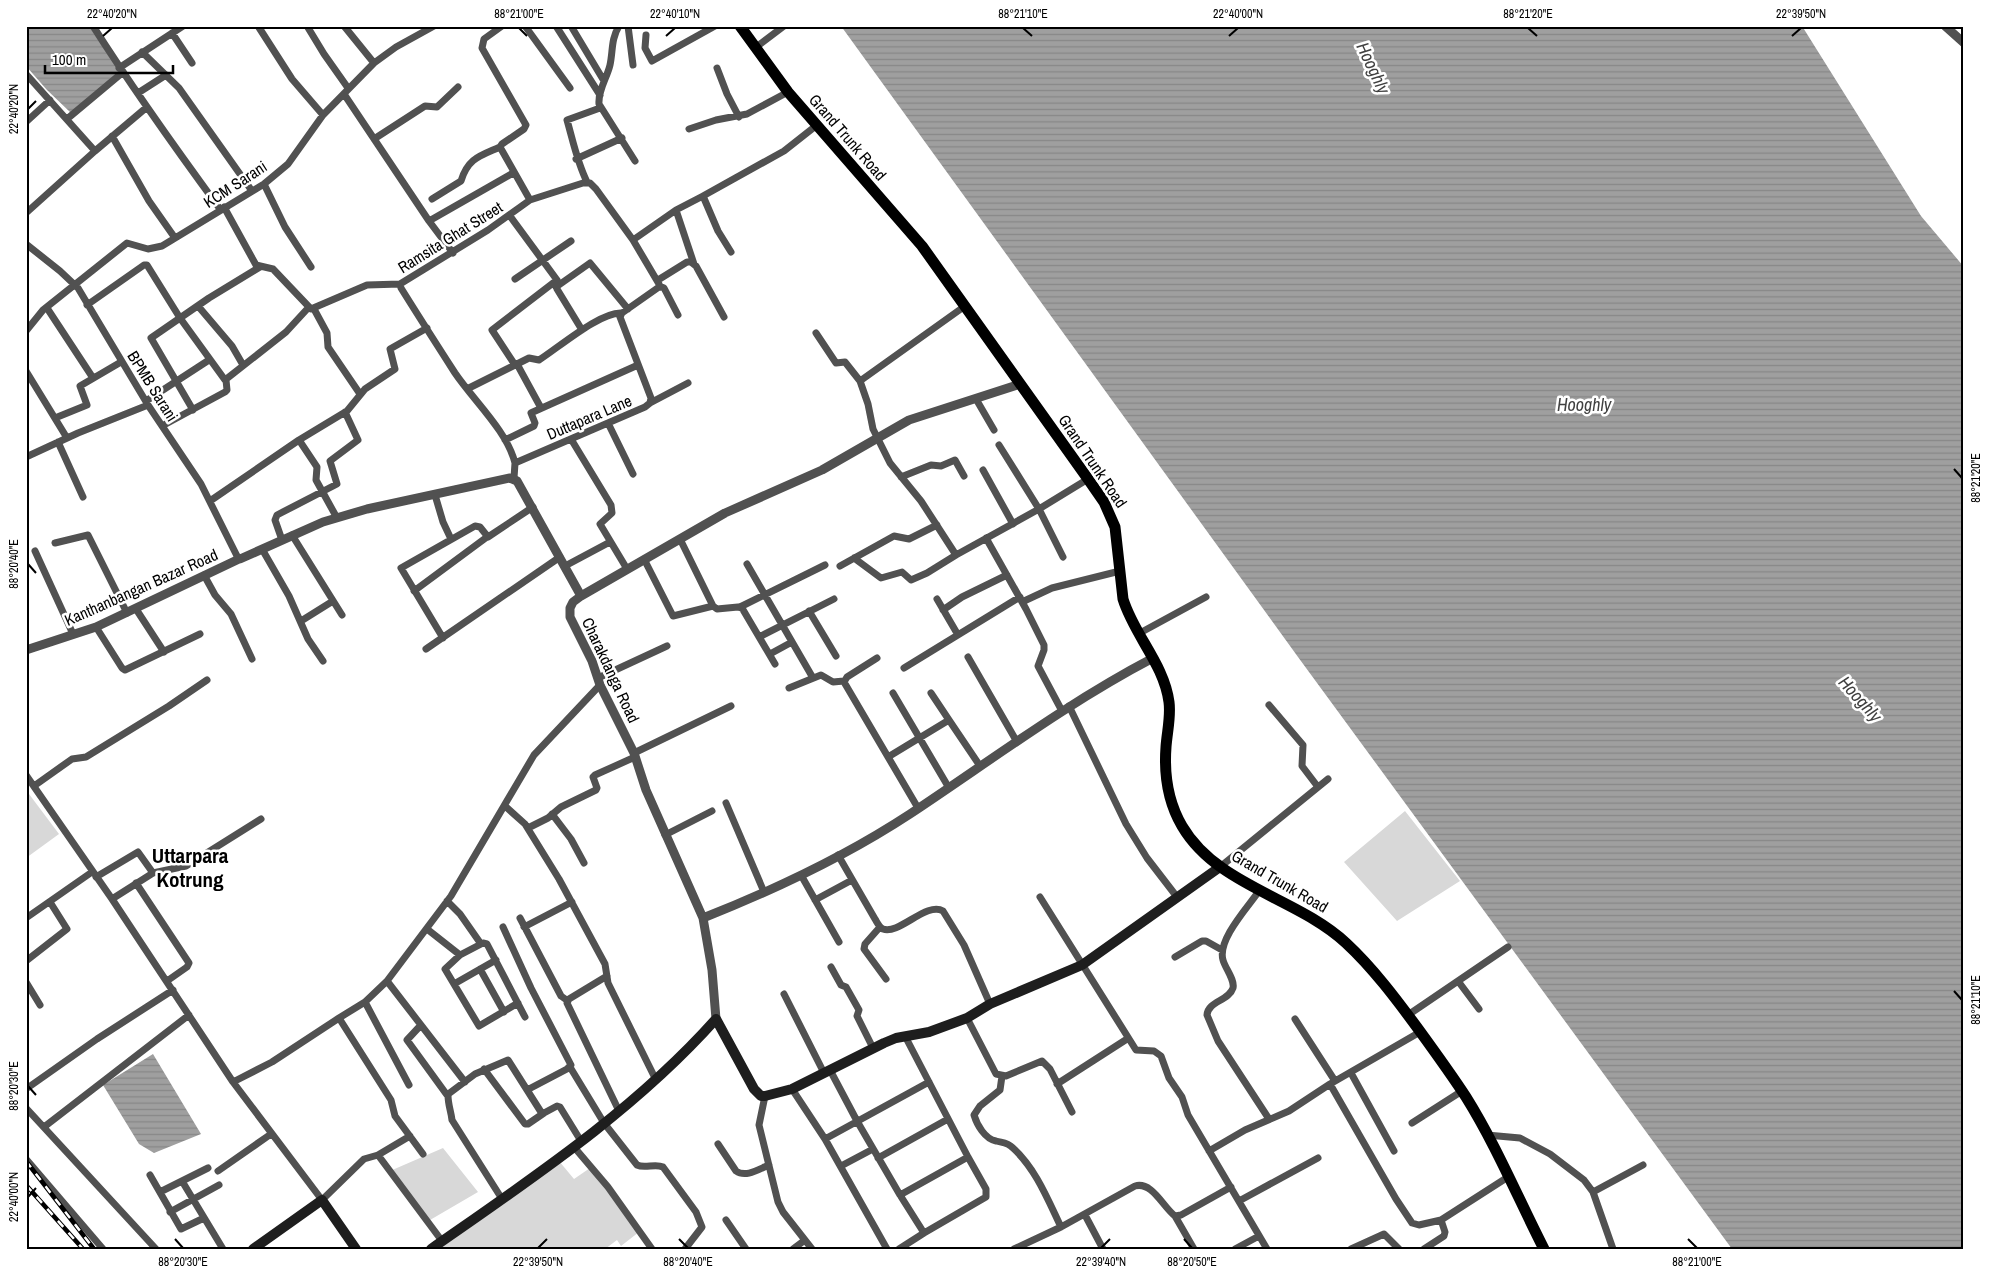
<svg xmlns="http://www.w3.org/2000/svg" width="1990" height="1275" font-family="'Archivo Narrow',sans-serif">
<defs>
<pattern id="water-rules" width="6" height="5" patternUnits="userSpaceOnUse" patternTransform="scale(1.25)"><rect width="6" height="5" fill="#9f9f9f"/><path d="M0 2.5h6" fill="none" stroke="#878787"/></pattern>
</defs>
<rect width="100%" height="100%" fill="#fff"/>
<path fill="#d8d8d8" d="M 26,790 L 59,834 L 26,858 Z
M 1405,811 L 1460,881 L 1397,921 L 1344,862 Z
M 443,1148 L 478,1192 L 430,1220 L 390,1171 Z
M 559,1161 L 574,1179 L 590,1168 L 639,1232 L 621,1246 L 617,1240 L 605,1249 L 432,1249 Z"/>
<path fill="url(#water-rules)" d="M 26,26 L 90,26 L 122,73 L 71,113 L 47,90 L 26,66 Z
M 841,26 L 1802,26 L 1921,216 L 1964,267 L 1964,1249 L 1732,1249 L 1298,657 Z
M 153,1054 L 201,1134 L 154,1153 L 139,1144 L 103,1085 Z"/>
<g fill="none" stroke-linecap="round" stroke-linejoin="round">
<path stroke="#515151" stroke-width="7" d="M 93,26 C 133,89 176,149 220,209
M 258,26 L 292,79 L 323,115
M 307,26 L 324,54 L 348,88
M 344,26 L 374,63
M 502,26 L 484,39 L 482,48 L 526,125 L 524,129 L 502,144 L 500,147 L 530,200
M 525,26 L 570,88
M 556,26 L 600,95
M 571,26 L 604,81
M 619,26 C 611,39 613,51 610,65 C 607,78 598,90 599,104 L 635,161
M 628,26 L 633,65
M 172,33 L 192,63
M 646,35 L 645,48 L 652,61 L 715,26
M 755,48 L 784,26
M 142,52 L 179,88 L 252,191
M 119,68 L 183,26
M 717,68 L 727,94 L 739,117
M 26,74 L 95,151 L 147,107
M 138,93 L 166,75
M 344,94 L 429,221 L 453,253
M 67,119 L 122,73
M 26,122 L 50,100
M 689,129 L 716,120 L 747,114 L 788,92
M 112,136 L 149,201 L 175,238
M 374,139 L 425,106 L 437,107 L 458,87
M 576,159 L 622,138
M 587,182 C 577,162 573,141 567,120 L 600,108
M 264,184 L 285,227 L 311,267
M 432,199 L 461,181 C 468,158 480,156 500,147
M 224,207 L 256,265 L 273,269 L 311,309 L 367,285 L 400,284
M 676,210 L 694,264
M 26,213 L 95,151
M 510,216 L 557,280 L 557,289 L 582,330
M 429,221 L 513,173
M 26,244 L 60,271 L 78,288 L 148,405 L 201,484 L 238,558
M 731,252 L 718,231 L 703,196 L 784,151 L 817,125
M 515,279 L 571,241
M 658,280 L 687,262 L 691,262 L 696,266 L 724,317
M 659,286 L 664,288 L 678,315
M 556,287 L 590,263 L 628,309
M 87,305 L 144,265 L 147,265 L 180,318 L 225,380 L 286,332 L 309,307
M 198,306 L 232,346 L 243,365
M 965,306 L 860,381 L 868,404 L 873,429 L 890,463 L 921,501 L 956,555 L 1039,509 L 1088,479
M 47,308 L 93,378
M 314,309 L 327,333 L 328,347 L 360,394
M 26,331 L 43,310 L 127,243 L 148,249 L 162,246 L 264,184 L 288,164 L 323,115 L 374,63 L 396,47 L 434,26
M 816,333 L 836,363 L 845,362 L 860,381
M 26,371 L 67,438
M 467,389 L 529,358 L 539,360 C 558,348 601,311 622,313
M 976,399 L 994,430
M 146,401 L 209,360
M 650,403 L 688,383
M 541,408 L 517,364 L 513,362 L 492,330 L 557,280
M 193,410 L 151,338 L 209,298 L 260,267
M 55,418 L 87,405 L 80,386 L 121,362
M 608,423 L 633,474
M 162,426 L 225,392 L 227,390 L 226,380
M 571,439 L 611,505 L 612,513 L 600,524 L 627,569
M 299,440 L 317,467 L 316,480 L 337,518
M 505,440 L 534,426 L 535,423 L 531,413 L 533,412 L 638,365
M 58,442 L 83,497
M 999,445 L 1039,509 L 1063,557
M 26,457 L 78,433 L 148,405
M 515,463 C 507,431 474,401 455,373 C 437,345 419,317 401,288 L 400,284 L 488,230 L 530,200 L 583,183 L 590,183 L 596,189 L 633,240
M 983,470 L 1013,524
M 901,477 L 931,465 L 941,466 L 955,460 L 964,476
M 514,478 L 515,463 L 645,407 L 650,403 L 651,398 L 620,317 L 622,313 L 659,287 L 659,284 L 633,240 L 676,210 L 703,196
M 435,495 L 443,522 L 451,539
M 210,501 L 299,440 L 347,411 L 365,389 L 395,369 L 390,349 L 427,328
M 292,535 L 342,615
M 986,538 L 1026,609 L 1044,645 L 1044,650 L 1038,666 L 1062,711
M 680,539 L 713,606 L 717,609 L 738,607 L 742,608 L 775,664
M 282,540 L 275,520 L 277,515 L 337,484 L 330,461 L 358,440 L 345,412
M 55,543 L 88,535 L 127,613
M 262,549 L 289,596 L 308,639 L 323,661
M 35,551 L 73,634
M 854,558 L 881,578 L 902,572 L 911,580 L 927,573 L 956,555
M 644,559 L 673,616 L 713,606
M 747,564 L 813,678
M 565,566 L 610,542
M 840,566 L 894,536 L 909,539 L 937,525
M 204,575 L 215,595 L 231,614 L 252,659
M 414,591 L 487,537
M 937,599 L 958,635
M 1022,602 L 1052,588 L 1120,571
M 740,607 L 825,565
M 136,609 L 164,652
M 943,610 L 962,597 L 1007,575
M 809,611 L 836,656
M 301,621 L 333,601
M 96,627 L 122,668 L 125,670 L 200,634
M 1138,634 L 1206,597
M 759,637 L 834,599
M 443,638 L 401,568 L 475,526 L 480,527 L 488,537 L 533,507
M 426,649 L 560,557
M 770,654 L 792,642
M 968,657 L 1017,742
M 877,658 L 847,677 L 844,682 L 918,808
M 904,668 L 1020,597
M 598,678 L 667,646
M 789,688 L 821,675 L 833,682 L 844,681
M 893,693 L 949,788
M 1269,705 L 1303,745 L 1302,766 L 1318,787
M 1069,706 L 1126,824 L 1147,858 L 1177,897
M 949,720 L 980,766
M 634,753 L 731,706
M 888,757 L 949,720 L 931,693
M 26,775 L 112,899 L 233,1082 L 322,1200 L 364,1159 L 378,1155 L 442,1241
M 34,786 L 72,759 L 86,757 L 169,706 L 207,680
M 726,803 L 764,892
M 505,806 L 525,824 L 559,879 L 605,964 L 608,983 L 656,1080
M 552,814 L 571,839 L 584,863
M 528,828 L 548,818 L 561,807 L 596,790 L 597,788 L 593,777 L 595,775 L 635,757
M 665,835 L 712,811
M 838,855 L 875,919 C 877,922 879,927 883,929 C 899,935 927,901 943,911 L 964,945 L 990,1004
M 1220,867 L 1328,779
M 801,875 L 839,942
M 96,877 L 138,852 L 153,873 L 186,866 L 261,819
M 136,883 L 189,963 L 187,967 L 167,981
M 1259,891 C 1248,907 1217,940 1223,960 C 1225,968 1235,980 1233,988 C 1229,1001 1208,1001 1207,1015 L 1218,1041 L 1269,1119
M 1040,897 L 1136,1050 L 1154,1051 L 1161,1056 L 1169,1078 L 1182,1097 L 1188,1115 L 1267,1249
M 112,899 L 153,873
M 815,900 L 852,880
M 447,901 L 460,914 L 481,944
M 26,918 L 92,872
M 520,918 L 561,996 L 568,1001
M 503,927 L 531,988 L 571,1065 L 567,1069 L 527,1090
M 524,927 L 572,902
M 880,927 L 865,944 L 864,949 L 886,979
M 427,929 L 460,955 L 483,943 L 487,944 L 525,1017
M 460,955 L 445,969 L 479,1026 L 518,1003
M 1175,957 L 1202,941 L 1206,941 L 1222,950
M 26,961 L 67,929 L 50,902
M 831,967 L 841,985 L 846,987 L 859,1010 L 857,1016 L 873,1048
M 480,969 L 504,1012
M 607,976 L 569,999 L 567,1003 L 619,1111
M 387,981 L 465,1082
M 1458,981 L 1479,1009
M 26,982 L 40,1005
M 454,984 L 496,960
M 784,994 L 824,1073
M 365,1002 L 409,1085
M 1408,1015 L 1508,947
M 339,1018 L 391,1100 L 395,1116 L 423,1154
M 967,1018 L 996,1074 L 1006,1076 L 1042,1061 L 1050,1069 L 1072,1112
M 1295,1019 L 1335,1081
M 421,1025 L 407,1040 L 447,1095 L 475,1074 L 508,1060 L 541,1112 L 544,1113 L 557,1106 L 560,1107 L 581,1141
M 570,1067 L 604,1123 L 637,1165 C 645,1169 655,1163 663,1167 L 696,1212 L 702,1227 L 685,1249
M 484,1069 L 525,1124 L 528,1124 L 544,1113
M 830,1070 L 857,1121 L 900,1195
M 1351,1073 L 1394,1151
M 1002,1076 L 1000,1090 L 980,1106 L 974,1115 C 977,1125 985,1139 996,1141 C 1003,1143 1007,1142 1013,1148 C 1036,1169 1048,1200 1061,1227
M 233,1082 L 272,1062 L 339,1018 L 365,1002 L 387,981 L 451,896 L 534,755 L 600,685
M 1057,1084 L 1127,1039
M 1330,1084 L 1396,1199 L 1412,1223 L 1419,1225 L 1441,1220
M 26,1089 L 97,1039 L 173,990
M 792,1089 L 825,1139 L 887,1249
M 448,1095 C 448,1105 451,1111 452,1120 L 502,1199
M 765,1096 L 759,1125 L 778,1202 L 783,1212 L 812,1249
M 26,1108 L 156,1249
M 1412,1123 L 1462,1091
M 44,1127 L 189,1015
M 1487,1135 L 1520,1138 L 1550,1154 L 1584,1180 L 1593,1192 L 1613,1249
M 825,1139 L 929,1082
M 718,1144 L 736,1171 C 746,1178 759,1169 769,1165
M 574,1147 L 608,1187 L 652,1249
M 1209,1151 L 1245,1130 L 1289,1111 L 1330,1084 L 1420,1032
M 378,1155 L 410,1136
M 878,1158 L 948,1119
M 26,1159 L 103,1249
M 841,1166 L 873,1149
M 218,1171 L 271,1134
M 150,1175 L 181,1229 L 204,1218
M 182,1181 L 223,1249
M 160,1192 L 208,1168
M 1593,1192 L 1643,1165
M 1239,1201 L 1318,1158
M 170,1212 L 219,1185
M 1085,1215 L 1103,1249
M 1175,1216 L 1194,1249
M 726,1220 L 746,1249
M 924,1233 L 986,1197 L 986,1189 L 968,1157
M 793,1249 L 805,1240
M 899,1249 L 924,1233 L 900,1195 L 968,1157 L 905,1036
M 1014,1249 L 1061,1227 L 1135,1186 C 1152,1181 1163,1207 1175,1216 L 1181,1215 L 1231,1187
M 1235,1249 L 1259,1236
M 1351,1249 L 1384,1234 L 1399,1249
M 1424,1249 L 1444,1236 L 1445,1232 L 1441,1220 L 1508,1177"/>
<path stroke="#515151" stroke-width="9" d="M 1945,26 L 1964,43
M 238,558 L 240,559 L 323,522 L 367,509 L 510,478 L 517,481 L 581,596 L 573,602 L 570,608 L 570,617 L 592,661 L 600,685 L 634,753 L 646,790 L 703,918 L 712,970 L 716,1019
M 581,596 L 725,513 L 822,470 L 909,420 L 1020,384
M 26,650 L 96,627 L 239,559
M 703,918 C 774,890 846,856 910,814 C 990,761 1067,703 1153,658"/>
<path stroke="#1e1e1e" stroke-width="10" d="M 253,1249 L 322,1200 L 356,1249
M 431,1249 C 531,1179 634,1111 716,1019 L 754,1089 L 761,1096 L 765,1096 L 792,1089 L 884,1043 L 896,1038 L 929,1032 L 967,1018 L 990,1004 L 1082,965 L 1220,867"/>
<path stroke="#000" stroke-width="11" d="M 740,26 L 788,92 L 922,246 L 1088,479 L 1104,502 L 1115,527 L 1123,599 C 1134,635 1164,664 1169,702 C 1171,717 1167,732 1166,747 C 1164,774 1168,802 1182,826 C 1217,886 1298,898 1346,943 C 1373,968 1397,1000 1419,1030 C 1435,1052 1451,1074 1466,1097 C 1496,1145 1518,1198 1544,1249"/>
<defs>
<path id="rail" d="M 26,1161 L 94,1249
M 26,1185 L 83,1249"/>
</defs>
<use href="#rail" stroke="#000" stroke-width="4.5"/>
<use href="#rail" stroke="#fff" stroke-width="2.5" stroke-dasharray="8" stroke-linecap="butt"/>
</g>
<path fill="none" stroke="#000" stroke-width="2" d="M 519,28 L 527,36M 1023,28 L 1032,36M 1528,28 L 1537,36M 103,36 L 112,28M 666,36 L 675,28M 1229,36 L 1238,28M 1792,36 L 1801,28M 28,109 L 36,101M 1954,469 L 1962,478M 28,564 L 36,573M 1954,991 L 1962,1000M 28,1086 L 36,1095M 28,1197 L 36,1188M 175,1239 L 183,1248M 679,1239 L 688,1248M 1184,1239 L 1192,1248M 1688,1239 L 1697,1248M 538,1248 L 547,1239M 1101,1248 L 1110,1239"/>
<g text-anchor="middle" stroke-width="5" stroke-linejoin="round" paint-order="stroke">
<g font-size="16" fill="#000" stroke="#fff">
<text transform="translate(848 137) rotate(49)" y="6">Grand Trunk Road</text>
<text transform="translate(235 184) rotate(-33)" y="6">KCM Sarani</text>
<text transform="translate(450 237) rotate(-32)" y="6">Ramsita Ghat Street</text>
<text transform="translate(153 386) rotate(58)" y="6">BPMB Sarani</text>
<text transform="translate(589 417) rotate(-23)" y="6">Duttapara Lane</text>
<text transform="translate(1093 461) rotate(56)" y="6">Grand Trunk Road</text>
<text transform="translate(141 587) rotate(-24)" y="6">Kanthanbangan Bazar Road</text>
<text transform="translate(611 670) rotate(65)" y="6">Charakdanga Road</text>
<text transform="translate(1280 881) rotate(30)" y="6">Grand Trunk Road</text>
</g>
<g font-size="18" font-style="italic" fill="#404040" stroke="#fff">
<text transform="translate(1373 68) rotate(65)" y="6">Hooghly</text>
<text x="1584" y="411">Hooghly</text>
<text transform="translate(1860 699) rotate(48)" y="6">Hooghly</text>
</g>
<g font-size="21" font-weight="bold" fill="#000" stroke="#fff">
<text x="190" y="863">Uttarpara<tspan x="190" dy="24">Kotrung</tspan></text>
</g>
</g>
<rect width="1990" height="1275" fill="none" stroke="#ffffff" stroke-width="55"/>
<path d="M45 65v8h128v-8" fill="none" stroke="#000000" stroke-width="2.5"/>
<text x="52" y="65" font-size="15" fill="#000000" stroke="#ffffff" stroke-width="4" paint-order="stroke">100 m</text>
<rect x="28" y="28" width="1934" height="1220" fill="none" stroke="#000" stroke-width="2"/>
<g font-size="12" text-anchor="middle" fill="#000">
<text x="112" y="18">22°40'20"N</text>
<text x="519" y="18">88°21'00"E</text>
<text x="675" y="18">22°40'10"N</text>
<text x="1023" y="18">88°21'10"E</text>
<text x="1238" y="18">22°40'00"N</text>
<text x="1528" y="18">88°21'20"E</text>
<text x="1801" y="18">22°39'50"N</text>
<text transform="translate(14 109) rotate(-90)" y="4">22°40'20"N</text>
<text transform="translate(1976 478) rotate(-90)" y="4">88°21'20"E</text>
<text transform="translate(14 564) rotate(-90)" y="4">88°20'40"E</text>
<text transform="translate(1976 1000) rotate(-90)" y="4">88°21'10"E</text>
<text transform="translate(14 1086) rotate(-90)" y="4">88°20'30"E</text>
<text transform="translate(14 1197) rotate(-90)" y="4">22°40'00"N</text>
<text x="183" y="1266">88°20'30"E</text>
<text x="538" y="1266">22°39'50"N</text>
<text x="688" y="1266">88°20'40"E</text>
<text x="1101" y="1266">22°39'40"N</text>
<text x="1192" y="1266">88°20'50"E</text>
<text x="1697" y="1266">88°21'00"E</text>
</g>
</svg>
